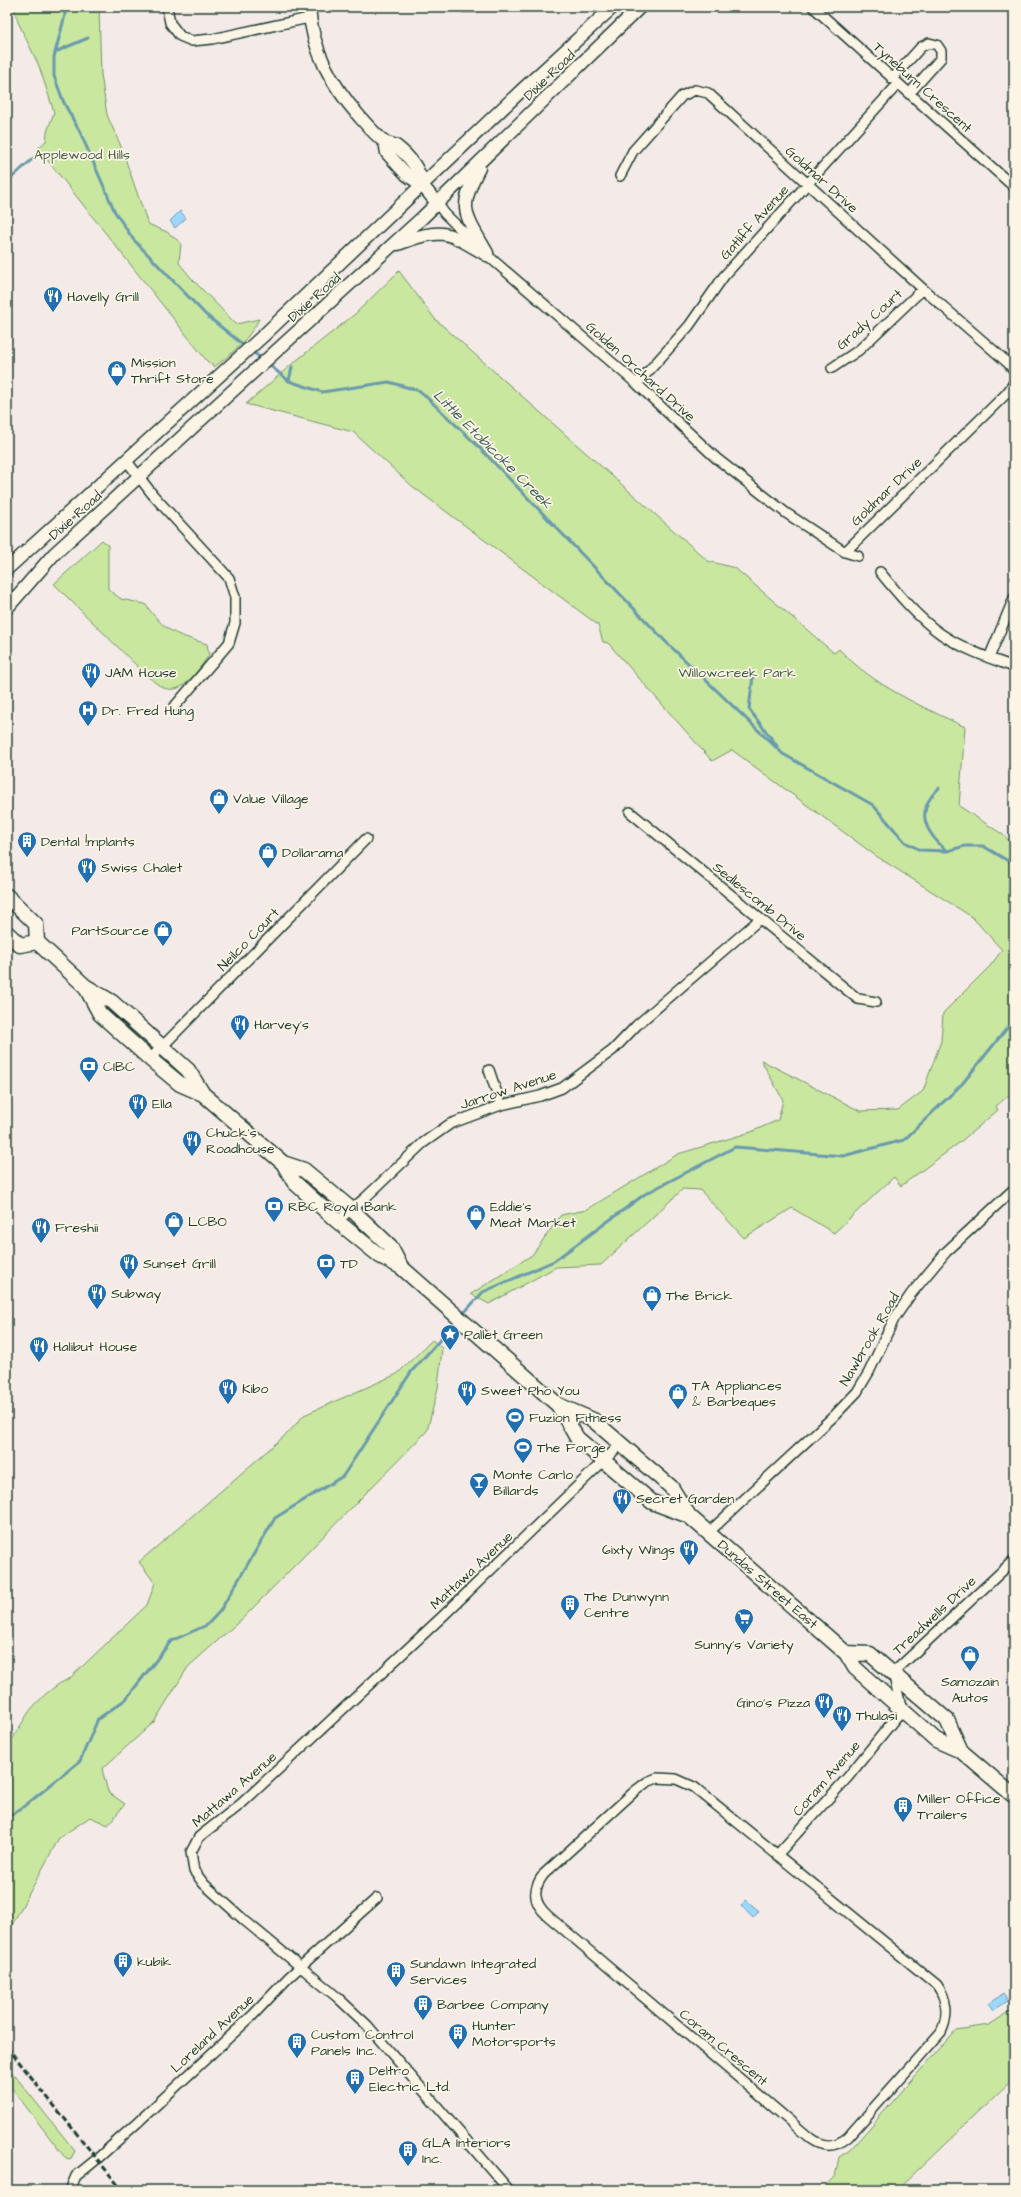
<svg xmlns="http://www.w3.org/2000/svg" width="1021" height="2197" font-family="'Architects Daughter',sans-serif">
<rect width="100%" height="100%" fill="#f4ebe8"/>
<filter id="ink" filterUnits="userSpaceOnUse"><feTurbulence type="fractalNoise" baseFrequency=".025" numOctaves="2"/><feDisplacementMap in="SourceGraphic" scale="8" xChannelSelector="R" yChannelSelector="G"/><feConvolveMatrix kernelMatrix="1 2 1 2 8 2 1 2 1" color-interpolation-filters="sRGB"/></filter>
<g filter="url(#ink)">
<path fill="#c9e79f" stroke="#74926a" d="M 14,7 L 99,7 L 101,74 L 107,115 L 120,144 L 148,224 L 167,232 L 181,243 L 179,263 L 193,280 L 236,324 L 259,319 C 249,339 232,354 214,367 L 207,361 L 38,148 L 46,141 L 47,132 L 54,112 L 39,66 L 18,22 Z
M 399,271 L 435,319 L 708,561 L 735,568 L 834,653 L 839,649 C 874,686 919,705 965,727 L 959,806 L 1002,834 L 1014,845 L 1014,1091 L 996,1106 L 998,1110 L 959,1143 L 901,1186 L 894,1177 L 834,1233 L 792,1208 L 744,1238 L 700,1190 L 683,1189 L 601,1265 L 556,1267 L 489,1304 L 471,1294 L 532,1255 L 561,1215 L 586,1210 L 678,1154 L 751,1132 L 778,1120 L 783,1100 L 761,1060 L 860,1111 L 898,1110 L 923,1091 L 941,1041 L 943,1013 L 990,966 L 1002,950 L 972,917 L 876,856 L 732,750 L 712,761 L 608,643 L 603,642 L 598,625 L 412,486 L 353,432 L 246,404 L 292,364 L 355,314 Z
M 102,540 L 108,545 L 108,589 L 121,599 L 145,604 C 167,633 172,633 207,644 L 209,655 C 199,668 184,696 164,688 C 158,686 153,680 148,677 L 54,584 Z
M 432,1340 L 442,1348 L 438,1388 L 427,1431 L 243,1618 L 188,1667 L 154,1722 L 102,1769 L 108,1792 L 125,1804 L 108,1825 L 90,1817 L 59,1838 L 11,1927 L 7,1939 L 7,1745 C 17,1735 21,1723 29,1712 C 38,1700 55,1684 69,1679 L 147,1605 L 155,1583 L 139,1562 L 289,1432 L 304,1415 L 397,1374 Z
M 1014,2009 L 1014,2078 L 897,2190 L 822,2190 L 835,2177 L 839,2157 L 850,2150 L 956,2030 L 989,2025 Z
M 7,2066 L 75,2151 L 70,2160 L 66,2159 L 7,2082 Z"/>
<path fill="#9cd8fd" stroke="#6a9aad" d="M 180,211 L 186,218 L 175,228 L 170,221 Z
M 746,1900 L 759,1911 L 753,1918 L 741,1906 Z
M 1003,1994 L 1008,2001 L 994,2010 L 989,2003 Z"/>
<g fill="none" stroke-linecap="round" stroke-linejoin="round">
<path stroke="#6a9aad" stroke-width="3" d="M 64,7 L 65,15 L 54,57 L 54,76 L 64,103 L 80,132 L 115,212 L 133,239 L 206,315 L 246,347
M 55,52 L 88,38
M 7,182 L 38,154
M 252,351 L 263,360
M 268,364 L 289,381 L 322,392 L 389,382 L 420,391 L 478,446 L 666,642 L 783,754 L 873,805 L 905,842 L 920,850 L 947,851 L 965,846 L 983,846 L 1010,862 L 1014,867
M 289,381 L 292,367
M 753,676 L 749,709 L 777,746
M 939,788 C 914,811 925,832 947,851
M 462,1315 L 483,1292 L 554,1261 L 645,1194 L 735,1147 L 843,1156 L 904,1140 L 962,1084 L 1012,1022 L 1014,1017
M 7,1818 L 26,1805 L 80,1761 L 98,1719 L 126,1699 L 171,1641 L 207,1625 L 220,1611 L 275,1518 L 343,1476 L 411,1372 L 457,1321"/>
<defs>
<path id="street" d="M 167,7 L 170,23 L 180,36 L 192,41 L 212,39 L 309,18
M 464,7 L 475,7
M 813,7 L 1014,187
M 892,79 L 921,47 L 929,43 L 937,45 L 941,51 L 941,58 L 909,94
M 620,176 L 633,151 L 682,96 L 695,90 L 708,93 L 923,289 L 1008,363 L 1014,370
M 437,203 L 445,214 L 487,255 L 637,384 L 716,458 L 786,513 L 845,552 L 858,556
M 832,368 L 859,350 L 923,289
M 637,384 L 689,326 L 724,276 L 898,84
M 126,460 L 153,495 L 229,578 L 235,597 L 235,623 L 229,643 L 175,706
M 845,552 L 1007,393 L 1014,383
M 880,572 C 898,594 918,618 941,634 C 963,649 989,658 1014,667
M 989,658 L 1014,598
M 630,812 L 858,999 L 876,1002
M 150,1059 L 366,839
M 489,1070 L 501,1105
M 337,1221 L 364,1199 L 423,1143 L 450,1124 L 501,1105 L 540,1096 L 562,1088 L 613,1050 L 637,1025 L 760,919
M 709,1532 L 834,1416 L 857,1392 L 869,1372 L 894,1319 L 911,1294 L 946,1252 L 1014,1189
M 657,1778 L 676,1779 L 694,1787 L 937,1985 C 947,1999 949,2016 941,2032 L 848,2137 C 836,2147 824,2148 811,2139 L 548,1916 C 533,1903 532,1889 544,1874 L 635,1791 L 647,1782 Z
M 778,1854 L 848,1777 L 902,1710 L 893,1673 L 1014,1560
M 70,2190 L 76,2176 L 97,2159 L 137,2123 L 253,2015 L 289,1977 L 377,1898
M 509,2190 L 367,2025 L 337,1997 L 244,1920 L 204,1884 L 194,1871 L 191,1852 L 199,1837 L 241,1804 L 444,1615 L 621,1444"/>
<path id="secondary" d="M 309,7 C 312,50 331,84 359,116 C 366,124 375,135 385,142 C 388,144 393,144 396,146 C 409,156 420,170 422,185
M 385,142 L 387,153 L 407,175 L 422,185 L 437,203
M 479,168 C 457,210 465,214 487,253
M 398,244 C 443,227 446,231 487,255
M 7,569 L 264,335 L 523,89 L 613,7
M 7,608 L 54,554 L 423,217 L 640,7"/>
<path id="primary" d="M 7,896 L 36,924 L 37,942 L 85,986 L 112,1002 L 188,1070 L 203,1094
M 7,933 L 20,945 L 37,942
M 85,986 L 100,1014 L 150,1059 L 180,1084 L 203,1094 L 283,1163 L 294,1182 L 337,1221 L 380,1256 L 401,1267 L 558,1405 L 593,1420 L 637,1458 L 671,1487 L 689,1516 L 846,1653 L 855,1668 L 936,1740 L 961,1751 L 1014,1796
M 283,1163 L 304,1170 L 351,1209 L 390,1246 L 401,1267
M 558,1405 L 577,1438 L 652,1502 L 689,1516
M 846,1653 L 870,1654 L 947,1720 L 961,1751"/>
</defs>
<use href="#street" stroke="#1f3d34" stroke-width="12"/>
<use href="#secondary" stroke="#1f3d34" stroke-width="15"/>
<use href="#primary" stroke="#1f3d34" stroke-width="17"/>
<use href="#street" stroke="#fcf5e5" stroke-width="9"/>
<use href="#secondary" stroke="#fcf5e5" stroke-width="12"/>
<use href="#primary" stroke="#fcf5e5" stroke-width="14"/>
<path stroke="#1f3d34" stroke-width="3" stroke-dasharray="6 3" stroke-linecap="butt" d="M 7,2047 L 122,2190"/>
</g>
</g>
<defs>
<symbol id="restaurant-pin" viewBox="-11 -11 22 30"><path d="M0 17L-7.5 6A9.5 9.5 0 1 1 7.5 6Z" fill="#1f6fb2" stroke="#fcf5e5"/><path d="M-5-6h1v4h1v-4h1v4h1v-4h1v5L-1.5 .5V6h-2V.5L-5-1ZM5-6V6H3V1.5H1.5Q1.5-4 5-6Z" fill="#fff"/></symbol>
<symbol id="shop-pin" viewBox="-11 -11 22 30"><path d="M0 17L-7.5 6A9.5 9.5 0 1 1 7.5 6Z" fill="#1f6fb2" stroke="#fcf5e5"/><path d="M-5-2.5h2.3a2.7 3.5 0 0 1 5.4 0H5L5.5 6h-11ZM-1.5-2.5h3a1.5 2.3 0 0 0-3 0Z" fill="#fff"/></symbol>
<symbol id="hospital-pin" viewBox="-11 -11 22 30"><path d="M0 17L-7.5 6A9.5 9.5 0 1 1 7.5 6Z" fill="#1f6fb2" stroke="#fcf5e5"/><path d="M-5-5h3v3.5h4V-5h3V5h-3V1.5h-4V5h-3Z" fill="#fff"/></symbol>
<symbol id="building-pin" viewBox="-11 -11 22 30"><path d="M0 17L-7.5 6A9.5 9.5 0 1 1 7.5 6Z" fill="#1f6fb2" stroke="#fcf5e5"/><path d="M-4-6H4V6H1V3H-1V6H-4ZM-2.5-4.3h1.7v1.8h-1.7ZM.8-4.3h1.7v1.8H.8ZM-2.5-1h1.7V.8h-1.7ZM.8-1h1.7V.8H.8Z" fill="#fff"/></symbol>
<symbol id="bank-pin" viewBox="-11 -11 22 30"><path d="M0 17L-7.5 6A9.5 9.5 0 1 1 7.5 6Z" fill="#1f6fb2" stroke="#fcf5e5"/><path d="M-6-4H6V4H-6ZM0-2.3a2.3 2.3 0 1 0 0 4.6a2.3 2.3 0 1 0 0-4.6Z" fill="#fff"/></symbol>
<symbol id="sight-pin" viewBox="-11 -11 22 30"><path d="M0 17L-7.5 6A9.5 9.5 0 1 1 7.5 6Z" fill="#1f6fb2" stroke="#fcf5e5"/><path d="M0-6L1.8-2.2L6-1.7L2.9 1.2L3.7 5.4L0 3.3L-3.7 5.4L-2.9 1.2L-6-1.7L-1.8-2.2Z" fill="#fff"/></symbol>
<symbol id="stadium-pin" viewBox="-11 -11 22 30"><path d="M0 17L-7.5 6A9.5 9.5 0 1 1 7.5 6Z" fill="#1f6fb2" stroke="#fcf5e5"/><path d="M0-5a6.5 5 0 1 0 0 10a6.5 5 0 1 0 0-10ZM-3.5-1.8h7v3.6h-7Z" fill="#fff"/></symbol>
<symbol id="bar-pin" viewBox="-11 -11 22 30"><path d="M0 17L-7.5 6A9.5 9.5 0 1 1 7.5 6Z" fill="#1f6fb2" stroke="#fcf5e5"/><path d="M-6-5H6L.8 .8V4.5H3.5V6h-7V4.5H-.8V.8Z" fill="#fff"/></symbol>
<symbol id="supermarket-pin" viewBox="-11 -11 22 30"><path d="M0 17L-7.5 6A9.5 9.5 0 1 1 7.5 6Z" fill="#1f6fb2" stroke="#fcf5e5"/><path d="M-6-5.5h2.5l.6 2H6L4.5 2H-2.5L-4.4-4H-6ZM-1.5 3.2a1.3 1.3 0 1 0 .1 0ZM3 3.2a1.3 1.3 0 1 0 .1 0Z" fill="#fff"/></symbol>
</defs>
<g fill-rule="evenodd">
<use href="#restaurant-pin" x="42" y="285" width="22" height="30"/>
<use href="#shop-pin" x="106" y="359" width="22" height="30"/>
<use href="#restaurant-pin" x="80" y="661" width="22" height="30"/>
<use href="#hospital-pin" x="77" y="699" width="22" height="30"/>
<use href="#shop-pin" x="208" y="787" width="22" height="30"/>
<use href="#building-pin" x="16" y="830" width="22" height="30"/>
<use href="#shop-pin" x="257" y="841" width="22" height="30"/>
<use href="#restaurant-pin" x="76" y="856" width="22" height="30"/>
<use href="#shop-pin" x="152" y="919" width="22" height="30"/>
<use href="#restaurant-pin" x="229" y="1013" width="22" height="30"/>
<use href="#bank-pin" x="78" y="1055" width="22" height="30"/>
<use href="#restaurant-pin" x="127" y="1092" width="22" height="30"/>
<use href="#restaurant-pin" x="181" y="1129" width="22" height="30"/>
<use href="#bank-pin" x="263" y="1195" width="22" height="30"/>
<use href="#shop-pin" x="465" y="1203" width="22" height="30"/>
<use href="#shop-pin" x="163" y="1210" width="22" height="30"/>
<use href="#restaurant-pin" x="30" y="1216" width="22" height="30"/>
<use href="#restaurant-pin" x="118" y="1252" width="22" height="30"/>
<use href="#bank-pin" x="315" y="1252" width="22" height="30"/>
<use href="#restaurant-pin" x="86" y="1282" width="22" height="30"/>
<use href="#shop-pin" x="641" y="1284" width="22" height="30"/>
<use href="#sight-pin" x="439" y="1323" width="22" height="30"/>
<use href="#restaurant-pin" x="28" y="1335" width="22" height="30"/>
<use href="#restaurant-pin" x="217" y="1377" width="22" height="30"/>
<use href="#restaurant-pin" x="456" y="1379" width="22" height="30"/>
<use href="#shop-pin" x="667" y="1382" width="22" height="30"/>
<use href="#stadium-pin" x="504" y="1406" width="22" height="30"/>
<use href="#stadium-pin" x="512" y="1436" width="22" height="30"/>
<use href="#bar-pin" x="468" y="1471" width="22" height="30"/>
<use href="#restaurant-pin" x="611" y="1487" width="22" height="30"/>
<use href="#restaurant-pin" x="678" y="1538" width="22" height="30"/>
<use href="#building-pin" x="559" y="1593" width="22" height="30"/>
<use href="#supermarket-pin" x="733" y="1607" width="22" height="30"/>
<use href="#shop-pin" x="959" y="1644" width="22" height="30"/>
<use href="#restaurant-pin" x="813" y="1691" width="22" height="30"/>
<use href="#restaurant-pin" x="831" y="1704" width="22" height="30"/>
<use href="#building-pin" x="892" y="1795" width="22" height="30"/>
<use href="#building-pin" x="112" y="1950" width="22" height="30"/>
<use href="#building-pin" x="385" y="1960" width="22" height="30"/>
<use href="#building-pin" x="412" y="1993" width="22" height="30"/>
<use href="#building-pin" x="447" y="2022" width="22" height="30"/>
<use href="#building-pin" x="286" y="2031" width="22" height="30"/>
<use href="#building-pin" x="344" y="2067" width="22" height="30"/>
<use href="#building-pin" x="397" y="2139" width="22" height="30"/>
</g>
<g text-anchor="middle" stroke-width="3.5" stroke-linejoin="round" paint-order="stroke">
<g font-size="14" fill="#1f3d34" stroke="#fcf5e5">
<text transform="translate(549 75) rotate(-44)" y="5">Dixie Road</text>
<text transform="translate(923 87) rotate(42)" y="5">Tyneburn Crescent</text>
<text transform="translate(822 179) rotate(42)" y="5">Goldmar Drive</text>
<text transform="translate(754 222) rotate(-48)" y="5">Gatliff Avenue</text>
<text transform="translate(314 297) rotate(-42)" y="5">Dixie Road</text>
<text transform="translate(869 319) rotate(-42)" y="5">Grady Court</text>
<text transform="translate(641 371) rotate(42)" y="5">Golden Orchard Drive</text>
<text transform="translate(886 491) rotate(-44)" y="5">Goldmar Drive</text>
<text transform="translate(75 515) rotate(-42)" y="5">Dixie Road</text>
<text transform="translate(760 901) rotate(39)" y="5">Sedlescomb Drive</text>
<text transform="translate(248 939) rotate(-46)" y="5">Neilco Court</text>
<text transform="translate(508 1089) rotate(-18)" y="5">Jarrow Avenue</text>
<text transform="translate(869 1339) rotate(-60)" y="5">Nawbrook Road</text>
<text transform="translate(471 1570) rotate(-43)" y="5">Mattawa Avenue</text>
<text transform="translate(768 1584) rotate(41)" y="5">Dundas Street East</text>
<text transform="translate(934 1615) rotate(-43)" y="5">Treadwells Drive</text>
<text transform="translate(826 1778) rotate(-49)" y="5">Coram Avenue</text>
<text transform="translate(234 1789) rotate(-41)" y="5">Mattawa Avenue</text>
<text transform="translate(212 2033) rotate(-43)" y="5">Loreland Avenue</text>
<text transform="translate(724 2047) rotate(40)" y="5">Coram Crescent</text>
</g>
<g font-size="14" fill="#415f49" stroke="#fcf5e5">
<text x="82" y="159">Applewood Hills</text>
<text x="737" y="677">Willowcreek Park</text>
</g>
<g font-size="14" fill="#1f3d34" stroke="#fcf5e5" text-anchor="start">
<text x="67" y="301">Havelly Grill</text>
<text x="131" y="367">Mission<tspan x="131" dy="16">Thrift Store</tspan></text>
<text x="105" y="677">JAM House</text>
<text x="102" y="715">Dr. Fred Hung</text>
<text x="233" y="803">Value Village</text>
<text x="41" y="846">Dental !mplants</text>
<text x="282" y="857">Dollarama</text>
<text x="101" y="872">Swiss Chalet</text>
<text x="149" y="935" text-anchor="end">PartSource</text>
<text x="254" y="1029">Harvey's</text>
<text x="103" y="1071">CIBC</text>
<text x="152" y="1108">Ella</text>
<text x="206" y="1137">Chuck's<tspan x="206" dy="16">Roadhouse</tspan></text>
<text x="288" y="1211">RBC Royal Bank</text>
<text x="490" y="1211">Eddie's<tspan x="490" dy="16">Meat Market</tspan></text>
<text x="188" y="1226">LCBO</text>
<text x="55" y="1232">Freshii</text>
<text x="143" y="1268">Sunset Grill</text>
<text x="340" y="1268">TD</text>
<text x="111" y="1298">Subway</text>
<text x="666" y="1300">The Brick</text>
<text x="464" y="1339">Pallet Green</text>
<text x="53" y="1351">Halibut House</text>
<text x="692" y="1390">TA Appliances<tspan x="692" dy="16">&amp; Barbeques</tspan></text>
<text x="242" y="1393">Kibo</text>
<text x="481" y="1395">Sweet Pho You</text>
<text x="529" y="1422">Fuzion Fitness</text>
<text x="537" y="1452">The Forge</text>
<text x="493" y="1479">Monte Carlo<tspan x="493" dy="16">Billards</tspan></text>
<text x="636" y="1503">Secret Garden</text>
<text x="675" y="1554" text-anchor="end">6ixty Wings</text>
<text x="584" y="1601">The Dunwynn<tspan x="584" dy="16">Centre</tspan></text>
<text x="744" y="1649" text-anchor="middle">Sunny's Variety</text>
<text x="970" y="1686" text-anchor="middle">Samozain<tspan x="970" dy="16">Autos</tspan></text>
<text x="810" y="1707" text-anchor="end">Gino's Pizza</text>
<text x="856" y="1720">Thulasi</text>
<text x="917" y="1803">Miller Office<tspan x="917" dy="16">Trailers</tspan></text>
<text x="137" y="1966">kubik</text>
<text x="410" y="1968">Sundawn Integrated<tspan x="410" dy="16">Services</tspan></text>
<text x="437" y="2009">Barbee Company</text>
<text x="472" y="2030">Hunter<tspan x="472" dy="16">Motorsports</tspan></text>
<text x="311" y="2039">Custom Control<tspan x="311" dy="16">Panels Inc.</tspan></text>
<text x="369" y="2075">Deltro<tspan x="369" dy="16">Electric Ltd.</tspan></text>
<text x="422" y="2147">GLA Interiors<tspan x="422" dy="16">Inc.</tspan></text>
</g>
<g font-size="15" font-style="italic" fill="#385c5c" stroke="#fcf5e5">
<text transform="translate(493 449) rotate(45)" y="5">Little Etobicoke Creek</text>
</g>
</g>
<rect width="1021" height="2197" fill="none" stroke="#fcf5e5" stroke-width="24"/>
<rect x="12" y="12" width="997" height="2173" fill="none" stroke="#1f3d34" stroke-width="1.5" filter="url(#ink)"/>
</svg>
